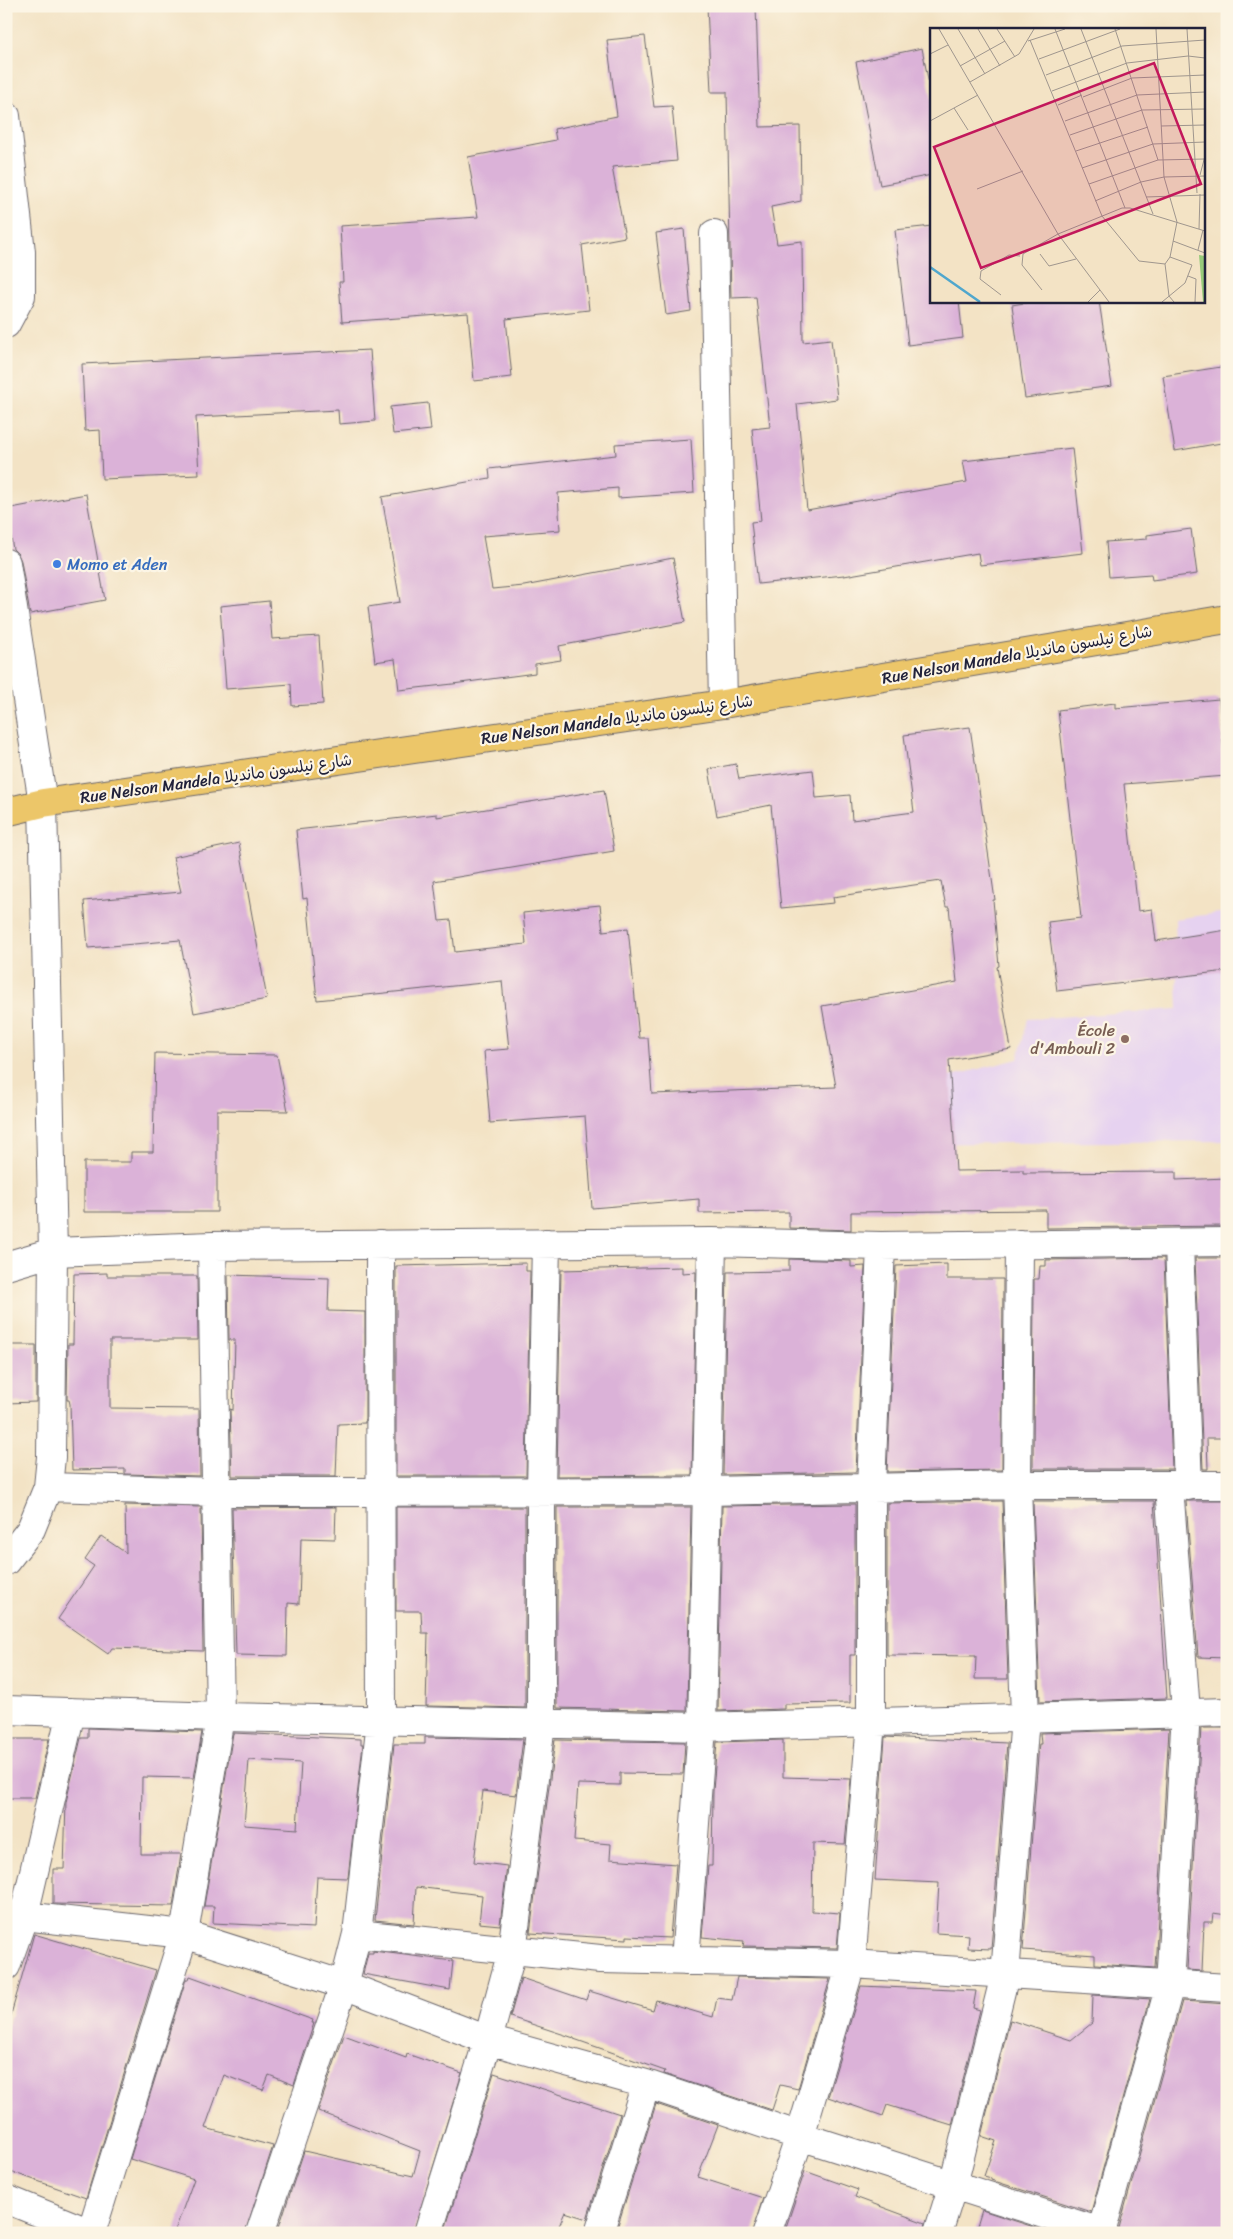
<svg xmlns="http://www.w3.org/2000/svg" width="1233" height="2239" font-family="Sriracha,'Playpen Sans Arabic',sans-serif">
<rect width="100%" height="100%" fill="#fcf5e5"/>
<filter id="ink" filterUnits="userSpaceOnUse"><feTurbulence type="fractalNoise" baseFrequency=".02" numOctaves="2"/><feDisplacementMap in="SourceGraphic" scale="10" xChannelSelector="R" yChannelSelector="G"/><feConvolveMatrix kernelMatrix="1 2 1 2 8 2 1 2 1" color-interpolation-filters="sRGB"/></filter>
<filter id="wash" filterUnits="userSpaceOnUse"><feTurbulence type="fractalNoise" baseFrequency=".0096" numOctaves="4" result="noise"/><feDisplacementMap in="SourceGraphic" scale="20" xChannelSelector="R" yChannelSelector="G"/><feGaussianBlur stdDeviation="1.12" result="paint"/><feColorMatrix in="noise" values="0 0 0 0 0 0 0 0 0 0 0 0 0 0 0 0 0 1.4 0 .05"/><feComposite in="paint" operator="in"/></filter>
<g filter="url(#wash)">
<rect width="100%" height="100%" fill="#f3e3c5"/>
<path fill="#e6d2f0" d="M 1227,912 L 1227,1141 L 881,1144 L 890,1092 L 1018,1059 L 1028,1019 L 1178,1009 L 1175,919 Z"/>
<g id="blocks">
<path fill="#dbb2d8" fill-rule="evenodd" d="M 707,6 L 756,6 L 760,127 L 800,126 L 801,201 L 771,207 L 777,244 L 802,241 L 803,342 L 831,339 L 837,399 L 797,404 L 807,510 L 967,482 L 963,461 L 1072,448 L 1083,553 L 980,565 L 978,553 L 844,576 L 844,575 L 758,584 L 751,522 L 761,521 L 752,429 L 770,427 L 756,297 L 731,298 L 727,92 L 711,92 Z
M 645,36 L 654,107 L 672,106 L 677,161 L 612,167 L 625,237 L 582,245 L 589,310 L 506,319 L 512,377 L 474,381 L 468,313 L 342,322 L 339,282 L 343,282 L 340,226 L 478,217 L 468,157 L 556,140 L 554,129 L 617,116 L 607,40 Z
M 922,48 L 932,100 L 932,175 L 880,185 L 856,62 Z
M 932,226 L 932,301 L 959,301 L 963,338 L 908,345 L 895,230 Z
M 684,229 L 691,311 L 666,315 L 656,233 Z
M 1036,301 L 1099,301 L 1112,386 L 1025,398 L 1012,305 Z
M 370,350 L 375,421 L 339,424 L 338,410 L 196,417 L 199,475 L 102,479 L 100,430 L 85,431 L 82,364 Z
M 1227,366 L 1227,442 L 1175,451 L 1163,376 Z
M 428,403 L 431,430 L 393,434 L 390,407 Z
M 691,439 L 694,493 L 618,498 L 618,488 L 558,493 L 560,530 L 483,536 L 492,589 L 524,586 L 673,558 L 685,622 L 559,646 L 561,660 L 535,664 L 535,673 L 453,684 L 399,690 L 395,659 L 375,662 L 368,607 L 400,602 L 382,497 L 490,478 L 489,469 L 616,455 L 615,444 Z
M 86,494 L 105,600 L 30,614 L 21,561 L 18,554 L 13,549 L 6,509 Z
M 1191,529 L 1197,574 L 1152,580 L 1151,574 L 1109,577 L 1106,542 L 1147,539 L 1147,535 Z
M 269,601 L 272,639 L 319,636 L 323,704 L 292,706 L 291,684 L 226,689 L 220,606 Z
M 1219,699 L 1226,776 L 1124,784 L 1138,911 L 1152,909 L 1156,941 L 1227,930 L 1227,971 L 1057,991 L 1048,922 L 1081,918 L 1058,710 L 1115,703 L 1115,708 Z
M 970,727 L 995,900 L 993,900 L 999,966 L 997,967 L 1011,1049 L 949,1060 L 956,1171 L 1023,1170 L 1023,1173 L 1176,1172 L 1176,1180 L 1227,1178 L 1227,1226 L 1046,1228 L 1046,1210 L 851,1212 L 851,1230 L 789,1228 L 789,1212 L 699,1213 L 699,1199 L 592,1208 L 585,1116 L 490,1123 L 484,1051 L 509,1049 L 502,981 L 317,1000 L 307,898 L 303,899 L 296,830 L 437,814 L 437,817 L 604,790 L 614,851 L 434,881 L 439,921 L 451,920 L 455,952 L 526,944 L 523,913 L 600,905 L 603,931 L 628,928 L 639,1038 L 648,1038 L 652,1094 L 836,1087 L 822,1006 L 957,982 L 949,907 L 946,907 L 941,881 L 833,897 L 834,903 L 781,908 L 771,805 L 717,816 L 709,769 L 736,764 L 739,779 L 813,770 L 816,798 L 850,795 L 852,820 L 914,812 L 904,735 Z
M 239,843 L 267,999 L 194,1013 L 180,940 L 88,948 L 84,901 L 181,892 L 173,857 Z
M 155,1053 L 277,1055 L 288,1111 L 217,1110 L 217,1212 L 84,1212 L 84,1162 L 131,1162 L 131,1152 L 153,1152 Z
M 1164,1258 L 1172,1469 L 1033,1469 L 1034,1279 L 1039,1279 L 1040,1266 L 1046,1266 L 1046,1260 Z
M 1195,1258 L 1227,1258 L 1227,1419 L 1224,1419 L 1225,1438 L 1207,1438 L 1208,1469 L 1203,1469 Z
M 789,1259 L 851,1261 L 851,1267 L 865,1266 L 856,1472 L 723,1475 L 727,1272 L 789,1271 Z
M 526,1263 L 526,1271 L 530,1271 L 526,1476 L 396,1476 L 396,1266 Z
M 947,1264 L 947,1279 L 1003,1279 L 1002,1470 L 887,1472 L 896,1266 Z
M 682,1267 L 682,1273 L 696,1272 L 692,1475 L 557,1476 L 561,1270 Z
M 107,1273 L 107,1276 L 197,1276 L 198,1340 L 110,1340 L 110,1408 L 199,1409 L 200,1476 L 125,1474 L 125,1469 L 72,1470 L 70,1404 L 69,1400 L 67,1400 L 68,1344 L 73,1344 L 74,1274 Z
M 228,1275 L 329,1278 L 328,1311 L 365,1312 L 365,1423 L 338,1424 L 336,1476 L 232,1476 L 230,1409 L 233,1410 L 235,1340 L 229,1340 Z
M 6,1345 L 36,1345 L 36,1402 L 6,1403 Z
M 1002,1501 L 1008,1679 L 975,1679 L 976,1656 L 887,1655 L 887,1503 Z
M 1033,1501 L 1154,1501 L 1167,1698 L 1040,1702 Z
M 1186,1501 L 1227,1501 L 1227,1658 L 1198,1657 Z
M 855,1504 L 855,1655 L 850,1655 L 850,1703 L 784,1704 L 784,1709 L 718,1711 L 722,1506 Z
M 125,1505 L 201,1507 L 203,1651 L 112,1648 L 108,1654 L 58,1619 L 94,1566 L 85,1560 L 101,1536 L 126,1553 Z
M 336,1507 L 335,1539 L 301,1538 L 299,1604 L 288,1603 L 287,1656 L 236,1655 L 232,1508 Z
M 396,1507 L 525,1507 L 525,1708 L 426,1706 L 428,1633 L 422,1633 L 421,1611 L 396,1611 Z
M 557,1507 L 691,1507 L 687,1711 L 557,1708 Z
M 88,1728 L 202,1732 L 194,1778 L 142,1777 L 141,1854 L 181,1854 L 173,1906 L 53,1904 L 53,1869 L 64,1869 L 66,1802 L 81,1738 L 88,1738 Z
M 1201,1728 L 1226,1728 L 1224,1772 L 1227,1772 L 1227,1915 L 1213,1913 L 1212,1922 L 1204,1922 L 1202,1971 L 1187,1970 Z
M 1169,1729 L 1155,1968 L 1095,1964 L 1095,1955 L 1023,1950 L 1039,1744 L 1041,1744 L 1040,1733 Z
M 233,1733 L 361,1739 L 361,1744 L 363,1744 L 348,1878 L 317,1877 L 314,1928 L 213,1923 L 214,1906 L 204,1906 ZM 249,1760 L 301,1763 L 297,1829 L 244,1825 Z
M 425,1737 L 523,1739 L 516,1795 L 483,1791 L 474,1862 L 507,1866 L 500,1925 L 479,1923 L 482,1895 L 416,1887 L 414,1924 L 375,1920 L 394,1744 L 425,1744 Z
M 885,1737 L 1007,1743 L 991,1949 L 968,1948 L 969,1935 L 936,1933 L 939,1883 L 875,1880 Z
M 6,1739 L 49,1739 L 35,1798 L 6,1798 Z
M 555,1740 L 685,1742 L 683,1774 L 620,1773 L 620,1785 L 578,1784 L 574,1841 L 611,1844 L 610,1859 L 676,1864 L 670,1938 L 627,1936 L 627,1939 L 530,1933 Z
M 783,1740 L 783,1777 L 851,1779 L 845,1844 L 813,1843 L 812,1911 L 840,1913 L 837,1948 L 743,1946 L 744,1941 L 702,1937 L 708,1866 L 712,1866 L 713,1791 L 717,1742 Z
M 34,1934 L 156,1970 L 86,2198 L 6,2170 L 6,2032 Z
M 373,1951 L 453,1961 L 450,1990 L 363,1974 L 368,1953 L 373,1953 Z
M 190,1976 L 313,2020 L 312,2023 L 314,2023 L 294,2085 L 269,2075 L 263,2090 L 224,2075 L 205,2128 L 273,2146 L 245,2233 L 174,2233 L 194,2179 L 130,2159 L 186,1979 L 189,1979 Z
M 737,1977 L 830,1979 L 798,2089 L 780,2085 L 772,2110 L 664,2074 L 665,2071 L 574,2039 L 574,2038 L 510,2017 L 521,1978 L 586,2000 L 589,1991 L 653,2010 L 656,2000 L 713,2017 L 717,1998 L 732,2000 Z
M 861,1986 L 976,1991 L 973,2008 L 980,2010 L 952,2125 L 887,2105 L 883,2116 L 828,2097 Z
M 1093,1995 L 1150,1999 L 1091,2212 L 991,2180 L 991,2178 L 984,2176 L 996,2141 L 981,2136 L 1010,2020 L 1071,2040 L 1092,2023 Z
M 1182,2001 L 1227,2004 L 1227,2233 L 1119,2233 L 1119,2228 Z
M 344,2035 L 406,2058 L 407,2054 L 462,2073 L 413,2233 L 277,2233 L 304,2151 L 413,2176 L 420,2151 L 318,2111 Z
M 494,2073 L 620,2114 L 587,2219 L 565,2212 L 556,2233 L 444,2233 Z
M 656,2104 L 718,2125 L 698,2177 L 763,2198 L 752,2233 L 632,2233 L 617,2228 Z
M 805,2171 L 858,2190 L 855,2197 L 925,2223 L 923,2233 L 784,2233 Z
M 982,2210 L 1052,2233 L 975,2233 Z"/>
</g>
</g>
<g filter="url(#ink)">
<use href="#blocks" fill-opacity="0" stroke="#6b666b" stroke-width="1"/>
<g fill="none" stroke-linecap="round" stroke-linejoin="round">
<defs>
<path id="minor" d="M 6,116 L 21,252 L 21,296 L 6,324
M 714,234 L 723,704
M 6,563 L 43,803 L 53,1252 L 51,1457 L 48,1487 L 31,1529 L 6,1561
M 1179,1244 L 1188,1486
M 6,1266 L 53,1252 L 212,1246 L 712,1242 L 881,1246 L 1227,1242
M 48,1487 L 216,1492 L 706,1491 L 1017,1485 L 1227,1485
M 6,1710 L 220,1717 L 702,1727 L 1227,1712
M 6,1914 L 184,1934 L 344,1985 L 488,2040 L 646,2084 L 800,2136 L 1104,2233
M 357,1934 L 600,1959 L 851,1964 L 1227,1988
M 685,1961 L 702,1727 L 712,1242
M 6,1966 L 24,1915 L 71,1712
M 6,2199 L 90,2233
M 91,2233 L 184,1934 L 220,1717 L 212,1246
M 260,2233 L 344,1985 L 357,1934 L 381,1720 L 380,1244
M 428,2233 L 488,2040 L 512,1951 L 541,1724 L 541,1490 L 546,1243
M 599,2233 L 646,2084
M 767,2233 L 800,2136 L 851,1964 L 871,1722 L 871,1487 L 881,1246
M 938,2233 L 953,2185 L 1005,1975 L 1025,1717 L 1017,1485 L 1019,1244
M 1101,2233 L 1170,1985 L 1186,1712 L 1169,1486"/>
<path id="major" d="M 6,812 L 43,803 L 723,704 L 1227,619"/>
</defs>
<use href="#minor" stroke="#6b666b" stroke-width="30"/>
<use href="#major" stroke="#6b666b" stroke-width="30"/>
<use href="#minor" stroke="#fff" stroke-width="28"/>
<use href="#major" stroke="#ecc669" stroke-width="28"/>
</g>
</g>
<circle fill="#3f7fe0" stroke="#fcf5e5" stroke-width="2" cx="57" cy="564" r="5"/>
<circle fill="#8d6e63" stroke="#fcf5e5" stroke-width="2" cx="1125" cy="1039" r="5"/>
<g text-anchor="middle" stroke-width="4.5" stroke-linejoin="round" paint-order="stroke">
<g font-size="16" fill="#366cbe" stroke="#fcf5e5" text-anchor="start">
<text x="67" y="570">Momo et Aden</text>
</g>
<g font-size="16" fill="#22223b" stroke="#fcf5e5">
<text transform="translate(1017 654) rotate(-10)" y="6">Rue Nelson Mandela شارع نيلسون مانديلا</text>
<text transform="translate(617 719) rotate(-8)" y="6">Rue Nelson Mandela شارع نيلسون مانديلا</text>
<text transform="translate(216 778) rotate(-8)" y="6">Rue Nelson Mandela شارع نيلسون مانديلا</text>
</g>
<g font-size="16" fill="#785e54" stroke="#fcf5e5" text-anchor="end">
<text x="1115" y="1036">École<tspan x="1115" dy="18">d'Ambouli 2</tspan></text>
</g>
</g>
<g transform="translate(930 28)">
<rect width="275" height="275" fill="#f3e3c5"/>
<path d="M 269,227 L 275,228 L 275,274 L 273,274 Z" fill="#97ca7a"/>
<path fill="none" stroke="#50a7cd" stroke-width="2.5" d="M 0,239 L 50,274"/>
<path fill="none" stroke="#9f968e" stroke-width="1" d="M 9,1 L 128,206 L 179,274M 28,1 L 55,46M 48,1 L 70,38M 67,1 L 85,29M 125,1 L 195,180M 151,1 L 223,186M 185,1 L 228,132M 257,1 L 267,165M 100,12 L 172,188 L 209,233 L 235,236 L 240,229 L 247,194 L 234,149 L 226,1M 98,13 L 135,1M 0,26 L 18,17M 109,31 L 190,1M 30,38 L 75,13M 116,47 L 192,18 L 275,12M 40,54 L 89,26 L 104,1M 122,63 L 197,35 L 258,28 L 275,30M 153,69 L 202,50 L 275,47M 128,77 L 152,67M 24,80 L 38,102M 0,93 L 48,67M 135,93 L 207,67 L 275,64M 231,98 L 275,97M 140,107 L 212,82 L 275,81M 146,123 L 218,99M 152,140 L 223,116 L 275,114M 270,147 L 275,128M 159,156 L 228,132 L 275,131M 47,161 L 93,143M 216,169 L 275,167M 165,173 L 211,154 L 234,149 L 275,148M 269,201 L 270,166M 243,213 L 275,225M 268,222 L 273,202M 110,226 L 119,238 L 146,231M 235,236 L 239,268 L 244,274M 258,248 L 266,251 L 265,274M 112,262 L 92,237 L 93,226 L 128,206 L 192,180 L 200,180 L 275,203M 71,267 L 50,251 L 51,243 L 79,227 L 90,228M 158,274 L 170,262M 232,274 L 255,255 L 262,237 L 240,229"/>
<path fill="#c2185b" fill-opacity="0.15" stroke="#c2185b" stroke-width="2.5" d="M 224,35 L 271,156 L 51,240 L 4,119 Z"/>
<rect width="275" height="275" fill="none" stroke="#22223b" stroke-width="2.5"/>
</g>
<rect width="1233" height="2239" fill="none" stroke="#fcf5e5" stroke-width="25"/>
</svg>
